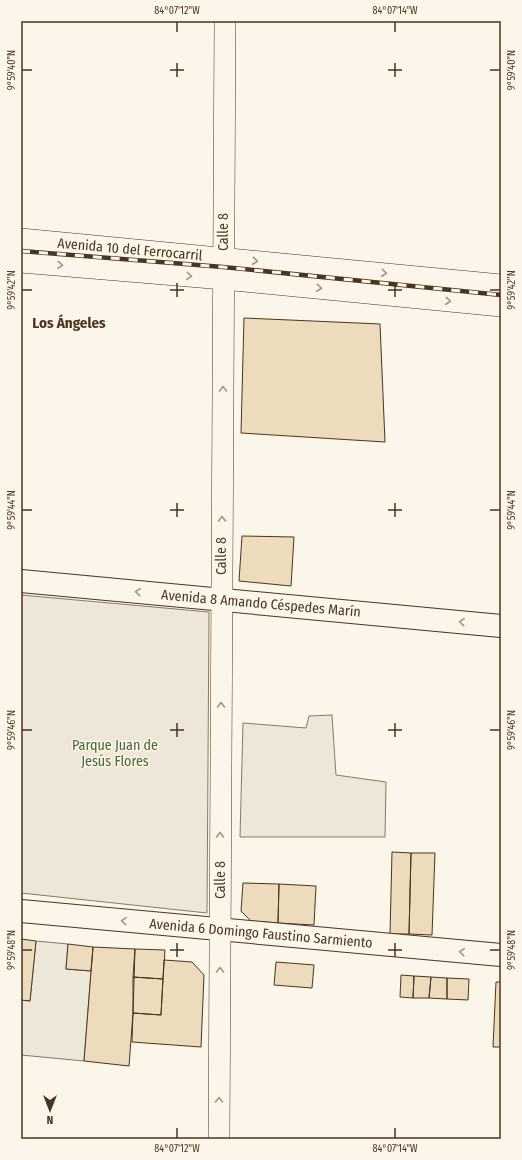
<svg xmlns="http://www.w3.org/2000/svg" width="522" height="1160" font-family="'Fira Sans Condensed',sans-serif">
<rect width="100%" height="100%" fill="#fbf6e9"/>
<path fill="#ede6d9" stroke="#887966" d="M 21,595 L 209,612 L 207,913 L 21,893 Z"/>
<path fill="#ede7d9" stroke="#887966" d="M 332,715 L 336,775 L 386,782 L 385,837 L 240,837 L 243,723 L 306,728 L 309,716 Z
M 36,941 L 68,944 L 66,969 L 91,971 L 84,1061 L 21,1055 L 21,1000 L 30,1001 Z"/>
<path fill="#ecdcbc" stroke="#4a3520" d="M 244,318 L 380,324 L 385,442 L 241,433 Z
M 242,536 L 294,537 L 291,586 L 239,581 Z
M 392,852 L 411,853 L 409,934 L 390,934 Z
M 411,853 L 435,853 L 432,935 L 409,934 Z
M 243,883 L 279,884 L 278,923 L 251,921 L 241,911 Z
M 279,884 L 316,886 L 314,925 L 278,923 Z
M 21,939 L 36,941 L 30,1001 L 21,1000 Z
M 68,944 L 93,947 L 91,971 L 66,969 Z
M 93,947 L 135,949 L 133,1013 L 129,1066 L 84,1061 Z
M 135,949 L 165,950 L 163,979 L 133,977 Z
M 164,960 L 192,962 L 204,975 L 201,1047 L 132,1042 L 133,1013 L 161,1015 Z
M 276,962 L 314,965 L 312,988 L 274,985 Z
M 401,975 L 414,976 L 413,998 L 400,997 Z
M 414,976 L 431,977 L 429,998 L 413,998 Z
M 133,977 L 163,979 L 161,1015 L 133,1013 Z
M 431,977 L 447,978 L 447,999 L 429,998 Z
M 447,978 L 469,979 L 468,1000 L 447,999 Z
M 496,982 L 501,982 L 501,1047 L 493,1047 Z"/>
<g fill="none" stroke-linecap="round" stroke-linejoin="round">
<defs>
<path id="minor" d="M 21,239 L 501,285
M 21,262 L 224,279 L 501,306
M 219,1139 L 225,21"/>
<path id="tertiary" d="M 21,581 L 501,626"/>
<path id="primary" d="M 21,911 L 501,955"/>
</defs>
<use href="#minor" stroke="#4a3520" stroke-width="22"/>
<use href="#tertiary" stroke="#4a3520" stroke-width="24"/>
<use href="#primary" stroke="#4a3520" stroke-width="24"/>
<use href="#minor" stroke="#fbf6e9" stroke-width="21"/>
<use href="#tertiary" stroke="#fbf6e9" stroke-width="22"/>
<use href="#primary" stroke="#fbf6e9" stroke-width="22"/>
<defs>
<path id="rail" d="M 21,251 L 223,267 L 501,295"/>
</defs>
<use href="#rail" stroke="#4a3520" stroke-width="4.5"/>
<use href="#rail" stroke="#fbf6e9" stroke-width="3" stroke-dasharray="9" stroke-linecap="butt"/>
</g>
<defs><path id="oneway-chevron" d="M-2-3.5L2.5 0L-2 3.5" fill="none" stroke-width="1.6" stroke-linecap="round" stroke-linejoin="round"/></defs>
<g stroke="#a29684">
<use href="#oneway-chevron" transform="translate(255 261) rotate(6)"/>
<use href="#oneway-chevron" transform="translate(60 265) rotate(5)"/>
<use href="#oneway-chevron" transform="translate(384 273) rotate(6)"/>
<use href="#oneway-chevron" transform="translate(189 276) rotate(5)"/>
<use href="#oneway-chevron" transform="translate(319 288) rotate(6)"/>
<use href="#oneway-chevron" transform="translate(448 301) rotate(6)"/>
<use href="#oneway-chevron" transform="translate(223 389) rotate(-90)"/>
<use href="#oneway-chevron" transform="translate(222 519) rotate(-90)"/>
<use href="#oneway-chevron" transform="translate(138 592) rotate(-175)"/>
<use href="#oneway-chevron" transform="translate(462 622) rotate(-175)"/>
<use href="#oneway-chevron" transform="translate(221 705) rotate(-90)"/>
<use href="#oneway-chevron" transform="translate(220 835) rotate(-90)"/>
<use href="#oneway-chevron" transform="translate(124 921) rotate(-175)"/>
<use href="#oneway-chevron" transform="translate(462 952) rotate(-175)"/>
<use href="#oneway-chevron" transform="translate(220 970) rotate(-90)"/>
<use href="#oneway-chevron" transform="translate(219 1100) rotate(-90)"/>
</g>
<path fill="none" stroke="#4a3520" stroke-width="1.5" d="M 177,22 L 177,32M 395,22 L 395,32M 177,63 L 177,77M 395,63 L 395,77M 22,70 L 32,70M 170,70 L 184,70M 388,70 L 402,70M 490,70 L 500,70M 177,283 L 177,297M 395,283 L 395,297M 22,290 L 32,290M 170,290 L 184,290M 388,290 L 402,290M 490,290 L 500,290M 177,503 L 177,517M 395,503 L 395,517M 22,510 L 32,510M 170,510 L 184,510M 388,510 L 402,510M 490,510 L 500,510M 177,723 L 177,737M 395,723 L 395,737M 22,730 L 32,730M 170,730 L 184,730M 388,730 L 402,730M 490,730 L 500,730M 177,943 L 177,957M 395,943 L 395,957M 22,950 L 32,950M 170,950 L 184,950M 388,950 L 402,950M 490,950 L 500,950M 177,1128 L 177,1138M 395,1128 L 395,1138"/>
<g text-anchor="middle" stroke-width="3" stroke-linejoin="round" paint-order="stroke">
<g font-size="14" fill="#4a3520" stroke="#fbf6e9">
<text transform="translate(223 232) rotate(-90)" y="5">Calle 8</text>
<text transform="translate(130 249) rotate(5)" y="5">Avenida 10 del Ferrocarril</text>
<text transform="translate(221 556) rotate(-90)" y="5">Calle 8</text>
<text transform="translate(261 603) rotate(5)" y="5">Avenida 8 Amando Céspedes Marín</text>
<text transform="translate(220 880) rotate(-90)" y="5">Calle 8</text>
<text transform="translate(261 933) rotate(5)" y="5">Avenida 6 Domingo Faustino Sarmiento</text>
</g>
<g font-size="14" fill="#436837" stroke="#fbf6e9">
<text x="115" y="750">Parque Juan de<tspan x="115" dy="16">Jesús Flores</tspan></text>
</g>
<g font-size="15" font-weight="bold" fill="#4a3520" stroke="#fbf6e9">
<text x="69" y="328">Los Ángeles</text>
</g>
</g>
<rect width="522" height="1160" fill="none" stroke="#fbf6e9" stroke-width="44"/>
<g transform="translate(50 1110) rotate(180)" stroke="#fbf6e9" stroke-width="3" paint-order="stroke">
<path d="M0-3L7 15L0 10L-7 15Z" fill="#4a3520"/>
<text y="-6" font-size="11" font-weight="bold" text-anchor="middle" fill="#4a3520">N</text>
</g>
<rect x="22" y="22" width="478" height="1116" fill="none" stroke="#4a3520" stroke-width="1.5"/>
<g font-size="10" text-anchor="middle" fill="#4a3520">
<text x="177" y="14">84°07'12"W</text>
<text x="395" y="14">84°07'14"W</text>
<text transform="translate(511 70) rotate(-90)" y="4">9°59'40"N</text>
<text transform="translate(11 70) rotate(-90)" y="4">9°59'40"N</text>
<text transform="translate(511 290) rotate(-90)" y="4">9°59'42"N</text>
<text transform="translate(11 290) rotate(-90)" y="4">9°59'42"N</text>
<text transform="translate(511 510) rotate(-90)" y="4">9°59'44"N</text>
<text transform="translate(11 510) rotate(-90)" y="4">9°59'44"N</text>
<text transform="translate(11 730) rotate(-90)" y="4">9°59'46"N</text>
<text transform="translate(511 730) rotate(-90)" y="4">9°59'46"N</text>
<text transform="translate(11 950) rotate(-90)" y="4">9°59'48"N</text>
<text transform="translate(511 950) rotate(-90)" y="4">9°59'48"N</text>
<text x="177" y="1152">84°07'12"W</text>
<text x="395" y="1152">84°07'14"W</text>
</g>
</svg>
